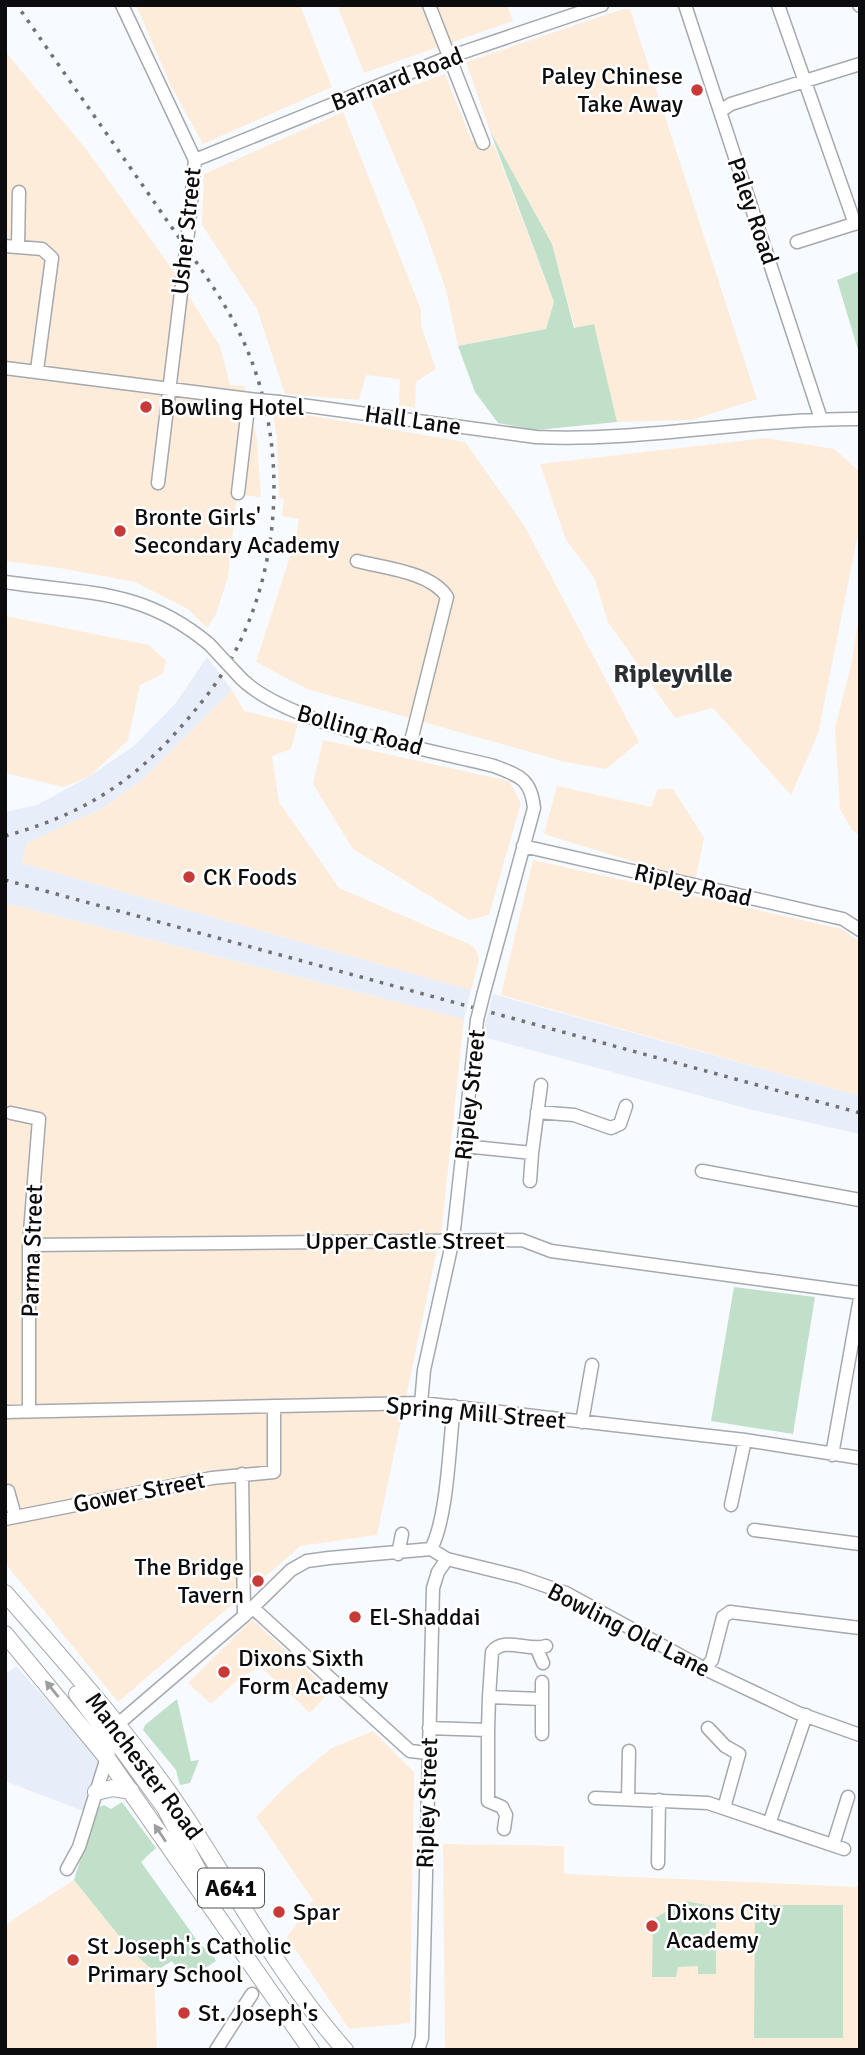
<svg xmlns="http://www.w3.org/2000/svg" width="865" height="2055" font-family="Signika,sans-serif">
<rect width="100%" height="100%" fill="#f7fafe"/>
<path fill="#e8eef9" d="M 207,657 L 232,690 L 142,780 L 103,808 L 27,843 L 22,863 L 471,990 L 464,1019 L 5,903 L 5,812 L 37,805 L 90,776 L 134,746 L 175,704 Z
M 493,994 L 860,1096 L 860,1134 L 749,1109 L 487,1038 L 485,1025 Z
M 16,1666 L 99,1759 L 83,1811 L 5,1781 L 5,1675 Z"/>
<path fill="#feecdb" d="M 136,5 L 300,5 L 332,87 L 203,144 L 171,86 Z
M 337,5 L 507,5 L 513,21 L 364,73 Z
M 623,9 L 630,9 L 757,399 L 692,420 L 617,422 L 594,324 L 575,328 L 552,244 L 490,131 L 466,62 Z
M 5,51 L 87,150 L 172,269 L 220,346 L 230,385 L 245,386 L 257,439 L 261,497 L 237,495 L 228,577 L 216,614 L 207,628 L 188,609 L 135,582 L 60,568 L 5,561 Z
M 445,74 L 472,141 L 494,145 L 554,302 L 546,329 L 458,346 L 446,290 L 425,229 L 371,101 Z
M 343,112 L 421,310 L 421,326 L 436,369 L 416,382 L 415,408 L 399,405 L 400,379 L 366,375 L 359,400 L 285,394 L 257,309 L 202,225 L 204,174 Z
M 272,409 L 465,442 L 524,525 L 639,742 L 606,769 L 565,762 L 307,689 L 256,662 L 296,538 L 299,519 L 282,516 L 284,499 L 279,498 L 277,438 Z
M 766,438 L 834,449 L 860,472 L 860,524 L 818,734 L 791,795 L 713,708 L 675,718 L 608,622 L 594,577 L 566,540 L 540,464 Z
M 860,611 L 860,835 L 852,830 L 840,809 L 835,728 L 851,665 Z
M 5,616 L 149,645 L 166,661 L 163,674 L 140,685 L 128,740 L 90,776 L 64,787 L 5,773 Z
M 232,690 L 244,711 L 298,724 L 291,749 L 272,756 L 279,802 L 339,888 L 471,945 L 476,950 L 479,960 L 471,990 L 22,863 L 27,843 L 103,808 L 142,780 Z
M 323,740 L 509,781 L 521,803 L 489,915 L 469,920 L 353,849 L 313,784 Z
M 557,786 L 651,807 L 658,789 L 673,789 L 704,838 L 695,881 L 544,834 Z
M 533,860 L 842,929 L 860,942 L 860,1096 L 501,995 Z
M 5,903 L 464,1019 L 442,1226 L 377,1535 L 301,1546 L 118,1702 L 5,1563 Z
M 252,1620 L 330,1691 L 310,1713 L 260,1666 L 240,1678 L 211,1704 L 188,1683 Z
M 373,1731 L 414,1772 L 410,2023 L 349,2029 L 287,1937 L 313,1900 L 256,1817 L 286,1786 L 330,1749 Z
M 443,1844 L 564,1846 L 564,1874 L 860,1887 L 860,2050 L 445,2048 Z
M 74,1880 L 128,1947 L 154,1972 L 157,2050 L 5,2050 L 5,1928 L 11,1921 Z"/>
<path fill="#c1e0c9" d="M 490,131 L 552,244 L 574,328 L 594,324 L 617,422 L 536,430 L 498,423 L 475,392 L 458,346 L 546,329 L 554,302 Z
M 860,271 L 860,349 L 858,350 L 837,280 Z
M 734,1287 L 815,1297 L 793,1434 L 711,1421 Z
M 177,1699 L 191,1761 L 199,1760 L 190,1783 L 180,1785 L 176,1770 L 143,1730 L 145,1725 Z
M 122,1802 L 156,1848 L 141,1862 L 201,1946 L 212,1953 L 216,1961 L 186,1981 L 172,1961 L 154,1972 L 128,1947 L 74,1880 L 97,1808 L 104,1805 L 111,1809 Z
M 686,1901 L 716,1907 L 716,1974 L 698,1974 L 698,1966 L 678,1967 L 676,1977 L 652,1977 L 653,1919 Z
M 755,1905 L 843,1905 L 843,2038 L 754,2038 Z"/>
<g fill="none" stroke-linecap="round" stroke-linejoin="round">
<defs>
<path id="minor" d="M 122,5 L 195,160 L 189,224
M 429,5 L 483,143
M 685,5 L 821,419
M 778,5 L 855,224
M 859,5 L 860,6
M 722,110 L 731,104 L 860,64
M 195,160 L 449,57 L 602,5
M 797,242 L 860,222
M 5,246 L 42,249 L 52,258 L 37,370
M 18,247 L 19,192
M 5,368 L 249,399 L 238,493
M 279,402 L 536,437 C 644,442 752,418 860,419
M 158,483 L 182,284
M 357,561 C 384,568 431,572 447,597 L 410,745
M 5,582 C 86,594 142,588 209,644
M 236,673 C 278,724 428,749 494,766 C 520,776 531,779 534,808 L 484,992
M 523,846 L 843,919 L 860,930
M 537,1112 L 574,1115 L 611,1128 L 620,1124 L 626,1106
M 11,1113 L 39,1119 L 29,1245 L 29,1411
M 464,1146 L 532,1153 L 541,1085
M 702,1171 L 860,1200
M 530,1181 L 532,1153
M 29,1245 L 522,1240 L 551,1251 L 860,1293
M 421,1403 L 424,1370 L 453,1239 L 477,1020
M 5,1412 L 421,1403 L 745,1440 L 860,1458
M 582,1422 L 592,1365
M 832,1455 L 860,1298
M 242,1474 L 244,1616
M 8,1491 L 15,1516
M 731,1505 L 745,1440
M 5,1519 L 212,1478 L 274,1472 L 274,1406
M 754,1530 L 860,1544
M 431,1549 C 448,1516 449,1445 454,1406
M 398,1554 L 402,1534
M 253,1608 L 410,1751 L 428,1753
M 537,1649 L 543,1663
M 705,1669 L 712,1660 L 723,1617 L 730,1612 L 860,1628
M 489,1697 L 492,1652 C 504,1636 529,1652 546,1646
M 429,1728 L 488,1730 L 489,1697 L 542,1699
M 708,1728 L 725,1746 L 739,1754 L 724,1808
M 488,1730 L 488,1801 L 502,1807 L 506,1815 L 504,1829
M 116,1731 L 118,1724 L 244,1616 L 291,1570 L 307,1561 L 329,1558 L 431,1549 L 447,1559 L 520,1577 L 566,1593 L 705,1669 L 798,1713 L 860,1735
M 542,1734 L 542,1682
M 595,1798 L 708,1803 L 844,1849
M 628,1799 L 629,1751
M 769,1824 L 806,1715
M 833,1845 L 848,1797
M 658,1863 L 659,1800
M 67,1869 L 79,1847 L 109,1751
M 216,2050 L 252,1994
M 418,2050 L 422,2038 L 433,1588 L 438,1572 L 447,1559"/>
<path id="major" d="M 5,1593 C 67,1664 130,1734 183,1813 C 236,1893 280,1977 345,2050
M 5,1634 L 107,1758 L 311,2050
M 77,1694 L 104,1730 L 107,1758
M 118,1727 L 122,1749 L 165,1808 L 200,1874
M 96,1792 L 113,1788 L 131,1791"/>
</defs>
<use href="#minor" stroke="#a5a8ac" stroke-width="15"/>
<use href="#major" stroke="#a5a8ac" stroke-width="18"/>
<use href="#minor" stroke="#fff" stroke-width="12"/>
<use href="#major" stroke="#fff" stroke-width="16"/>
<path stroke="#707174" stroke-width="3.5" stroke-dasharray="3.5 7" stroke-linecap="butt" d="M 5,836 C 99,810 149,770 208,694 C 281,599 293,456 246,347 C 225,298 189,253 159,209 C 112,141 64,73 17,5
M 5,880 L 860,1113"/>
<defs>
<path id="minor-bridge" d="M 182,284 L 189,224
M 249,399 L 279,402
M 209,644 L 236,673
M 477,1020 L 484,992"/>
</defs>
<use href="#minor-bridge" stroke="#a5a8ac" stroke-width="15" stroke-linecap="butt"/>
<use href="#minor-bridge" stroke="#fff" stroke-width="12"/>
</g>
<defs><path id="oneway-solid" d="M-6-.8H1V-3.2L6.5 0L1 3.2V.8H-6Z" transform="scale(1.75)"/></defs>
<g fill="#9e9e9f">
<use href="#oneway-solid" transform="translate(52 1689) rotate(-129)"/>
<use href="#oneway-solid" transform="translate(160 1833) rotate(-124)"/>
</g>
<g fill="#c83a37" stroke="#fff" stroke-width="2.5">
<circle cx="697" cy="90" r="7"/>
<circle cx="146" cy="407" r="7"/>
<circle cx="120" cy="531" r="7"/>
<circle cx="189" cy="877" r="7"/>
<circle cx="258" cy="1581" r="7"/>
<circle cx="355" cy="1617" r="7"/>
<circle cx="224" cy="1672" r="7"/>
<circle cx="279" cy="1912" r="7"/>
<circle cx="652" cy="1926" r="7"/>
<circle cx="73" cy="1960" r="7"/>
<circle cx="184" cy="2013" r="7"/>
</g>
<g text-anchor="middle" stroke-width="5" stroke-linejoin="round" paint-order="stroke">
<rect fill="#fff" stroke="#555556" stroke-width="2" x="198" y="1868.5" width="66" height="39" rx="5"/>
<g font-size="23" font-weight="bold" fill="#0c0c0e">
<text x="231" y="1896">A641</text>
</g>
<g font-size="24" fill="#0c0c0e" stroke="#fff" text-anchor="start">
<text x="683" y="84" text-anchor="end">Paley Chinese<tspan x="683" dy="28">Take Away</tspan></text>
<text x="160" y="415">Bowling Hotel</text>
<text x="134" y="525">Bronte Girls'<tspan x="134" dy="28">Secondary Academy</tspan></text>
<text x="203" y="885">CK Foods</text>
<text x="244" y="1575" text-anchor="end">The Bridge<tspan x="244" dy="28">Tavern</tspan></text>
<text x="369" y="1625">El-Shaddai</text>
<text x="238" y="1666">Dixons Sixth<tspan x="238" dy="28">Form Academy</tspan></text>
<text x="293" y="1920">Spar</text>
<text x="666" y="1920">Dixons City<tspan x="666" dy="28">Academy</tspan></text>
<text x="87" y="1954">St Joseph's Catholic<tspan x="87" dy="28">Primary School</tspan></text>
<text x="198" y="2021">St. Joseph's</text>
</g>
<g font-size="24" fill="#0c0c0e" stroke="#fff">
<text transform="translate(397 79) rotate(-21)" y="8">Barnard Road</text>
<text transform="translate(753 211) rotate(71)" y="8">Paley Road</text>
<text transform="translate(186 231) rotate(-84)" y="8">Usher Street</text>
<text transform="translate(413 420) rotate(8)" y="8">Hall Lane</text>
<text transform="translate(360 730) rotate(16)" y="8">Bolling Road</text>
<text transform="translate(693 885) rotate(13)" y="8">Ripley Road</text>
<text transform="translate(470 1095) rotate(-84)" y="8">Ripley Street</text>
<text x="405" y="1249">Upper Castle Street</text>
<text transform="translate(32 1251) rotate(-88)" y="8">Parma Street</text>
<text transform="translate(476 1413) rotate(5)" y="8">Spring Mill Street</text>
<text transform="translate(139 1492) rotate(-11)" y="8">Gower Street</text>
<text transform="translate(629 1630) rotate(27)" y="8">Bowling Old Lane</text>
<text transform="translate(144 1766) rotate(53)" y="8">Manchester Road</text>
<text transform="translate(427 1803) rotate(-88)" y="8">Ripley Street</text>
</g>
<g font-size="26" font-weight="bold" fill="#2c2f32" stroke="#fff">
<text x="673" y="682">Ripleyville</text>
</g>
</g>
<rect width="865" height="2055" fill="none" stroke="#0c0c0e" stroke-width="14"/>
</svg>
